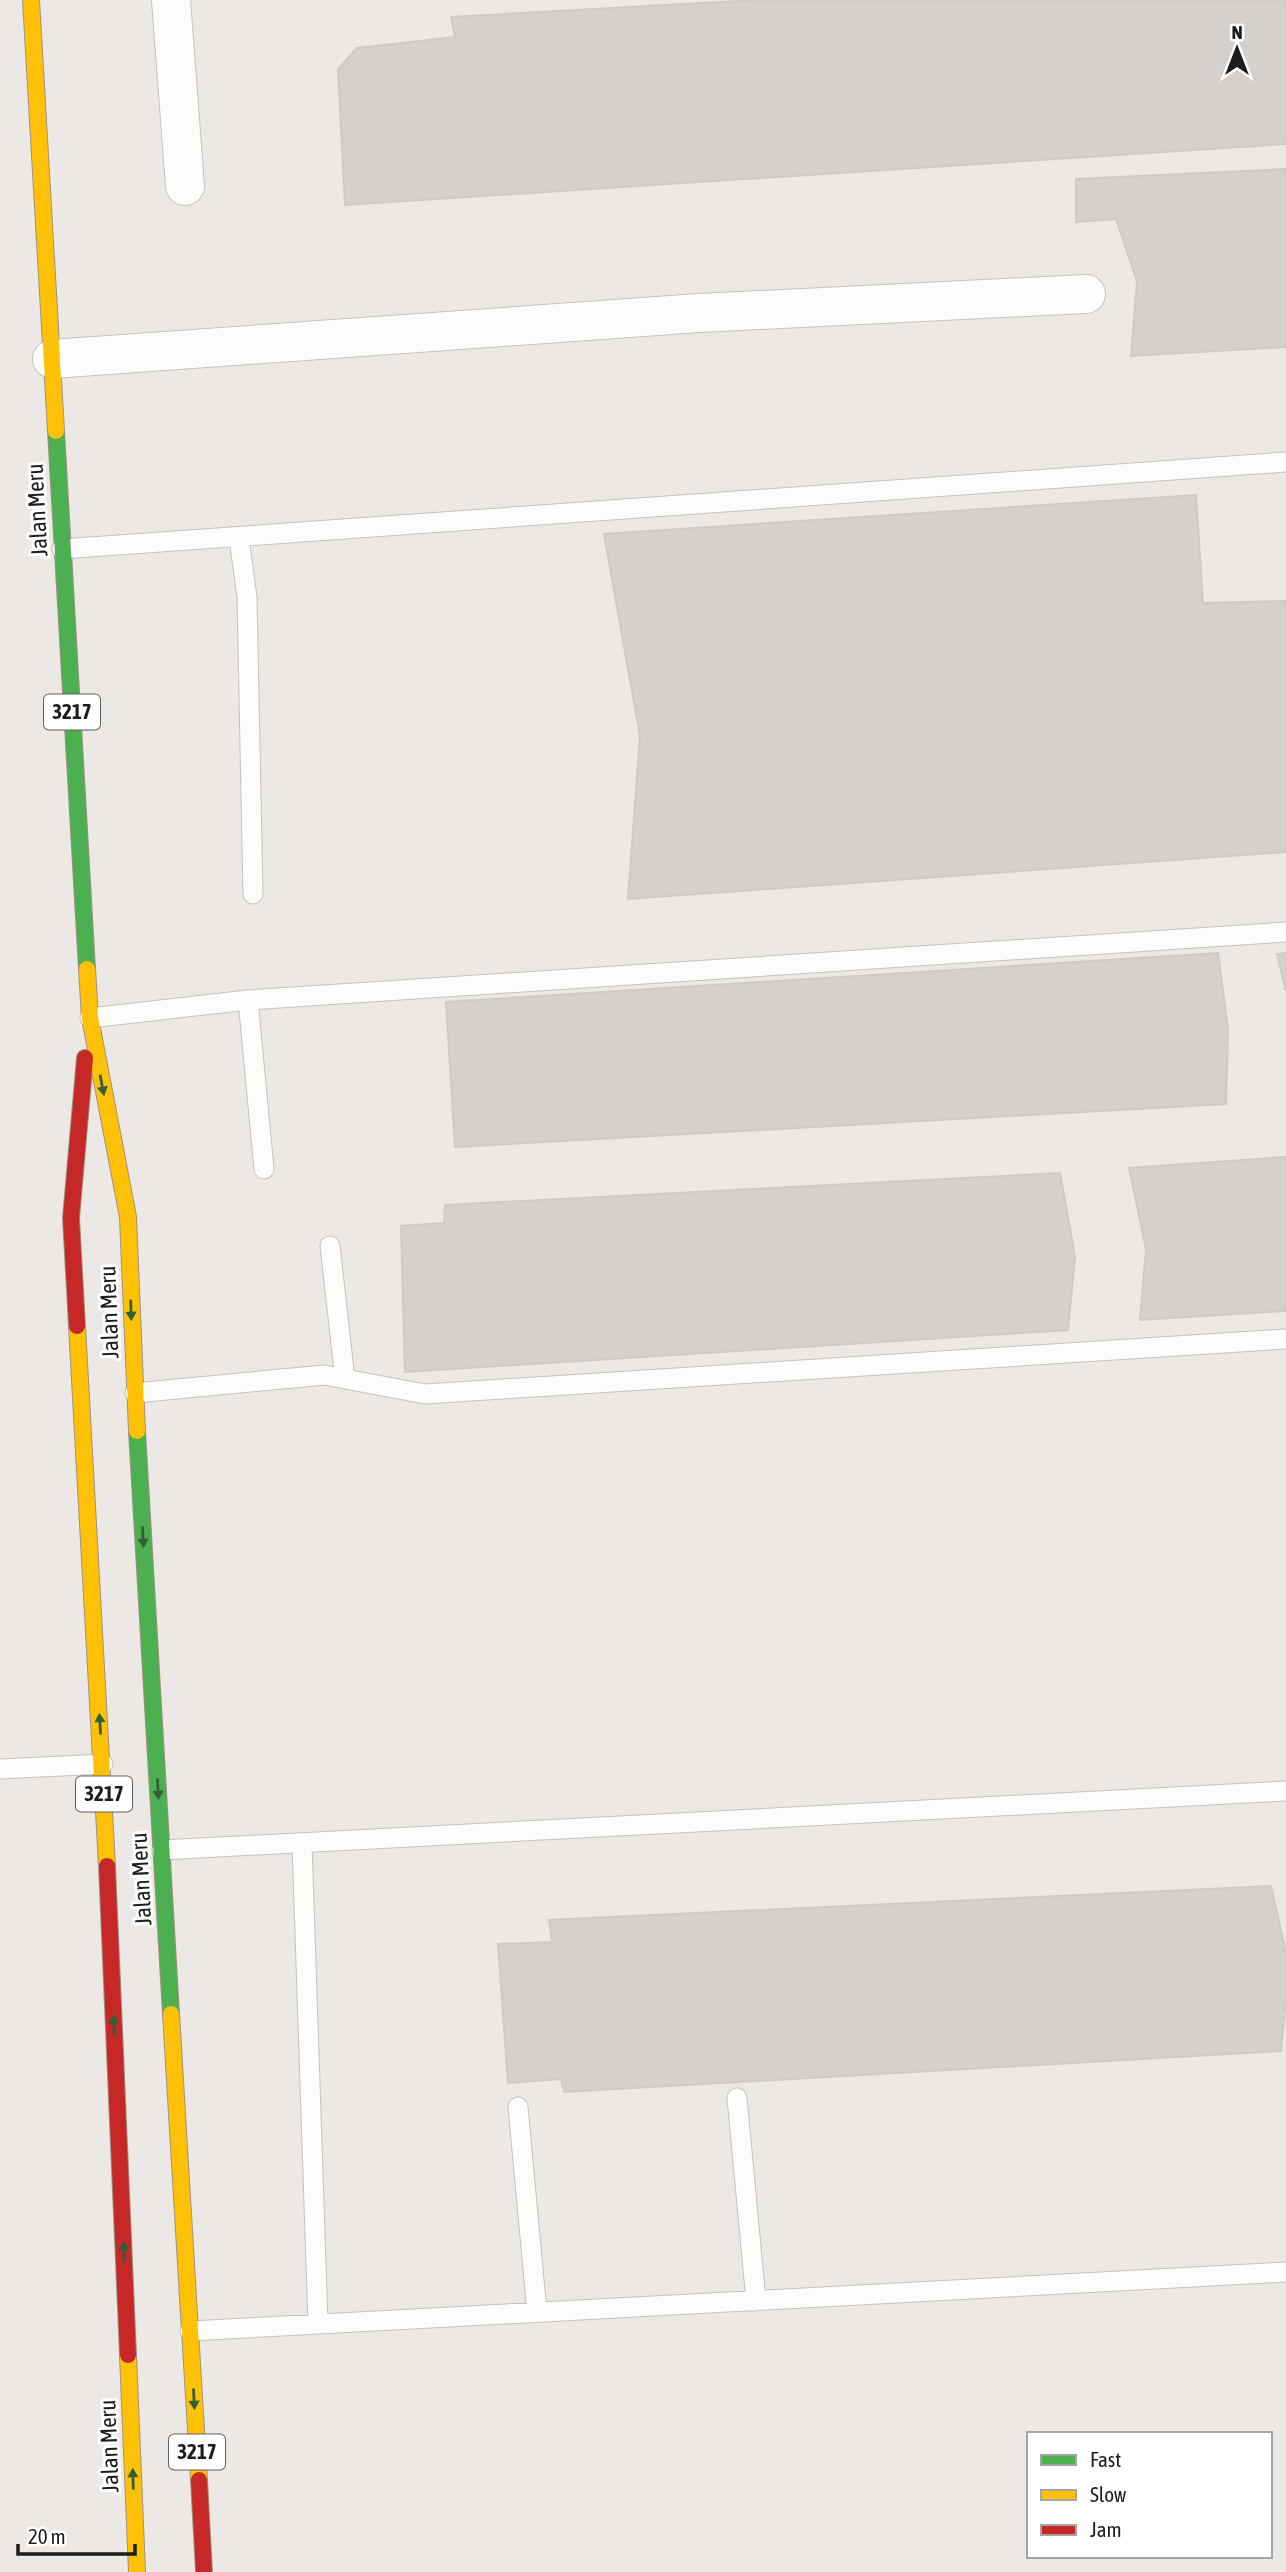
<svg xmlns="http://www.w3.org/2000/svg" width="1286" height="2572" font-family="'Asap Condensed',sans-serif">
<rect width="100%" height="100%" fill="#ebe8e5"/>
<path fill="#d4d0ce" stroke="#cecac7" stroke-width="2" d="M 756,0 L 1286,0 L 1286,144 L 345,205 L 338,69 L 357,48 L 455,37 L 451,17 Z
M 1286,169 L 1286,347 L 1131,356 L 1137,281 L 1116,219 L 1076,222 L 1076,179 Z
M 1196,495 L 1203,603 L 1286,601 L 1286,852 L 628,899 L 640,736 L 604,534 Z
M 1218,953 L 1228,1029 L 1226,1104 L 455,1147 L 446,1002 Z
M 1286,953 L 1286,991 L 1277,954 Z
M 1286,1157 L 1286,1311 L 1140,1320 L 1146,1249 L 1129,1168 Z
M 1060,1173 L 1075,1256 L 1068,1330 L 405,1372 L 401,1226 L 444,1223 L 445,1205 Z
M 1271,1886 L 1286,1952 L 1286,2001 L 1281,2051 L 564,2092 L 561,2079 L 508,2083 L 498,1944 L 552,1942 L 549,1920 Z"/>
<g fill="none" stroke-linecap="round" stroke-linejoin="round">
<defs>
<path id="lane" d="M 239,538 L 247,597 L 253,894
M 62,549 L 1286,462
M 248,1000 L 264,1169
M 90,1018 L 248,1000 L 1286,932
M 330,1246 L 345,1379
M 135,1393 L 324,1375 L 425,1394 L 1286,1339
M 0,1769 L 103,1764
M 302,1843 L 318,2324
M 162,1850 L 1286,1791
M 737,2098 L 756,2301
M 518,2107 L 537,2312
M 190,2331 L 1286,2272"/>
<path id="street" d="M 171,0 L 185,186
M 52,359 L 699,313 L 1086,294"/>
<path id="fast" d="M 56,431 L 87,969
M 137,1431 L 171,2014"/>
<path id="slow" d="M 31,0 L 56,431
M 87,969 L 90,1018 L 128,1217 L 137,1431
M 77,1326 L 107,1866
M 171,2014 L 199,2480
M 128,2355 L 137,2572"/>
<path id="jam" d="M 77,1326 L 71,1218 L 85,1058
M 107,1866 L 128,2355
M 199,2480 L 204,2572"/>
</defs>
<use href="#lane" stroke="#c4c3c1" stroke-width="21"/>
<use href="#street" stroke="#c4c3c1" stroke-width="40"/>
<use href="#fast" stroke="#a19381" stroke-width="18"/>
<use href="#slow" stroke="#a19381" stroke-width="18"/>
<use href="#jam" stroke="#a19381" stroke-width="18"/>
<use href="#lane" stroke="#fcfcfb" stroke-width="19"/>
<use href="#street" stroke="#fcfcfb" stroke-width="38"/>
<use href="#fast" stroke="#4caf50" stroke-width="16"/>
<use href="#slow" stroke="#ffc107" stroke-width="16"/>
<use href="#jam" stroke="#c62828" stroke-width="16"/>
</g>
<defs><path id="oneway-solid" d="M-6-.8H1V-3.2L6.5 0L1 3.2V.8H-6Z" transform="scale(1.75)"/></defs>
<g fill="#325f34">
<use href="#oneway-solid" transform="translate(102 1085) rotate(79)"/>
<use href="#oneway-solid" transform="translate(131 1310) rotate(88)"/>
<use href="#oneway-solid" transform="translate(143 1537) rotate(87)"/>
<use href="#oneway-solid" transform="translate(100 1724) rotate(-93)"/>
<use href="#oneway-solid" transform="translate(158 1789) rotate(87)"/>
<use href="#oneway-solid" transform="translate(114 2025) rotate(-92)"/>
<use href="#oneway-solid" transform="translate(124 2252) rotate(-92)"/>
<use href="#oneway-solid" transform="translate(194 2399) rotate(87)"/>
<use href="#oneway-solid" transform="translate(133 2479) rotate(-92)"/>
</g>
<g text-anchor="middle" stroke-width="6" stroke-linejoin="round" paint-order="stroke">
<g fill="#fff" stroke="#616161" stroke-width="2">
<rect x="44" y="694.5" width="56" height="35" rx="5"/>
<rect x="76" y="1776.5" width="56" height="35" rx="5"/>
<rect x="169" y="2434.5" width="56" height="35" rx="5"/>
</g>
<g font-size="21" font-weight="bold" fill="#1d1d1d">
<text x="72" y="719">3217</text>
<text x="104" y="1801">3217</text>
<text x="197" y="2459">3217</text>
</g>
<g font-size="23" fill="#1d1d1d" stroke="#fff">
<text transform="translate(37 510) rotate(-93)" y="8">Jalan Meru</text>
<text transform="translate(109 1312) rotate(-92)" y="8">Jalan Meru</text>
<text transform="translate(141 1879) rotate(-93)" y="8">Jalan Meru</text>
<text transform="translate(109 2446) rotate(-92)" y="8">Jalan Meru</text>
</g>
</g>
<rect x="1027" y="2432" width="245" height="126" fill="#ffffff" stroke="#a5a5a5" stroke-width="2"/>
<rect x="1041" y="2455" width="35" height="10" fill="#4caf50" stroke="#a5a5a5" stroke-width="2"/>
<text x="1090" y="2467" font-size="21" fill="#1d1d1d">Fast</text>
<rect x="1041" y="2490" width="35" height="10" fill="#ffc107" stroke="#a5a5a5" stroke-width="2"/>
<text x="1090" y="2502" font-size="21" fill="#1d1d1d">Slow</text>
<rect x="1041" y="2525" width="35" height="10" fill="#c62828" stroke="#a5a5a5" stroke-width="2"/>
<text x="1090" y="2537" font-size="21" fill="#1d1d1d">Jam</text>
<g transform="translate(1237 49)" stroke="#ffffff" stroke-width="5" paint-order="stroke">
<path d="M0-5L12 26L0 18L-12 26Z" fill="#1d1d1d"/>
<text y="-10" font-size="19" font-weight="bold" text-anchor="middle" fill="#1d1d1d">N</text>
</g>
<path d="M18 2544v10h117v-10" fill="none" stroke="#1d1d1d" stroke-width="3.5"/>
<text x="28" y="2544" font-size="21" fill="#1d1d1d" stroke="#ffffff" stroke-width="5" paint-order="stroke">20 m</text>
</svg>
